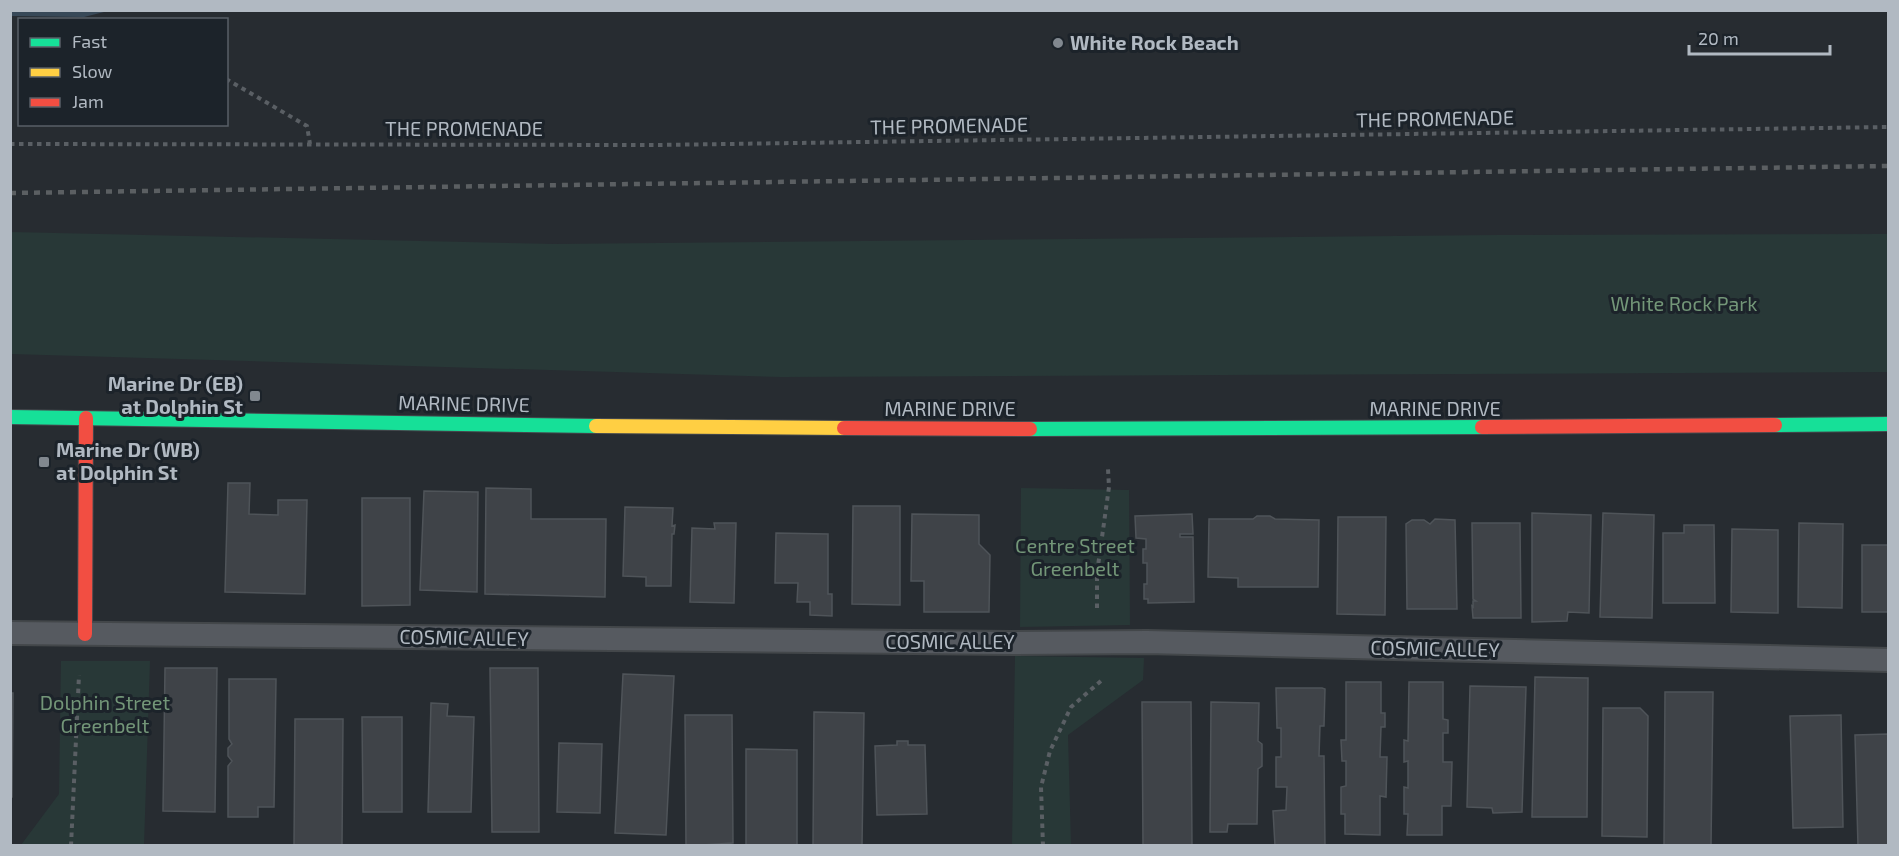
<svg xmlns="http://www.w3.org/2000/svg" width="1899" height="856" font-family="'Exo 2',sans-serif">
<rect width="100%" height="100%" fill="#272c31"/>
<path fill="#283837" d="M 11,232 L 554,244 L 1497,235 L 1888,234 L 1888,372 L 781,377 L 11,354 Z
M 1021,488 L 1129,490 L 1130,625 L 1020,627 Z
M 1015,656 L 1144,658 L 1143,680 L 1068,735 L 1071,845 L 1012,845 Z
M 61,661 L 150,661 L 144,845 L 21,845 L 59,794 Z"/>
<path fill="#384958" d="M 11,10 L 108,10 L 108,11 L 84,17 L 11,16 Z"/>
<path fill="#3f4348" stroke="#4f5459" stroke-width="1.5" d="M 228,483 L 250,483 L 249,514 L 278,515 L 278,500 L 307,500 L 305,594 L 225,592 Z
M 486,488 L 531,489 L 531,519 L 606,519 L 605,597 L 485,594 Z
M 424,491 L 478,492 L 477,592 L 420,590 Z
M 362,498 L 410,498 L 410,605 L 362,606 Z
M 853,506 L 900,506 L 900,605 L 852,604 Z
M 625,507 L 673,508 L 672,526 L 675,525 L 674,534 L 672,534 L 671,586 L 646,586 L 646,577 L 623,576 Z
M 1532,513 L 1591,515 L 1589,613 L 1568,612 L 1567,621 L 1532,622 Z
M 1603,513 L 1654,515 L 1652,618 L 1600,617 Z
M 912,514 L 979,515 L 979,544 L 990,555 L 989,612 L 924,612 L 924,581 L 911,581 Z
M 1192,514 L 1193,534 L 1180,534 L 1180,537 L 1193,537 L 1194,602 L 1148,603 L 1148,599 L 1144,599 L 1144,584 L 1147,584 L 1147,563 L 1143,563 L 1143,549 L 1146,549 L 1146,539 L 1136,538 L 1135,516 Z
M 1257,516 L 1270,516 L 1275,519 L 1319,520 L 1318,587 L 1238,587 L 1238,578 L 1208,577 L 1209,519 L 1253,519 Z
M 1338,517 L 1386,517 L 1385,615 L 1337,614 Z
M 1435,519 L 1455,520 L 1457,609 L 1407,609 L 1406,524 L 1412,520 L 1424,520 L 1430,524 Z
M 714,523 L 736,523 L 734,603 L 690,602 L 692,528 L 715,529 Z
M 1472,523 L 1520,523 L 1521,618 L 1473,618 L 1472,606 L 1473,607 L 1473,601 L 1476,601 L 1473,599 Z
M 1799,523 L 1843,524 L 1842,608 L 1798,607 Z
M 1684,525 L 1714,525 L 1715,603 L 1663,603 L 1663,533 L 1684,533 Z
M 1732,529 L 1778,530 L 1778,613 L 1731,612 Z
M 776,533 L 828,534 L 828,594 L 832,594 L 832,616 L 810,615 L 810,602 L 797,602 L 798,583 L 775,583 Z
M 1862,545 L 1888,545 L 1888,612 L 1862,612 Z
M 165,668 L 217,668 L 215,812 L 163,811 Z
M 490,668 L 538,668 L 539,832 L 492,832 Z
M 623,674 L 674,676 L 666,835 L 615,833 Z
M 1535,677 L 1588,678 L 1587,817 L 1532,817 Z
M 229,679 L 276,679 L 274,807 L 258,807 L 258,817 L 228,817 L 228,766 L 232,761 L 228,756 L 228,748 L 232,744 L 229,739 Z
M 1346,682 L 1381,682 L 1381,713 L 1385,713 L 1385,727 L 1381,727 L 1380,757 L 1387,757 L 1386,797 L 1380,796 L 1380,835 L 1345,834 L 1345,814 L 1341,814 L 1341,787 L 1346,786 L 1346,761 L 1342,761 L 1341,740 L 1346,740 Z
M 1409,682 L 1443,682 L 1443,719 L 1448,720 L 1448,733 L 1443,733 L 1443,762 L 1452,762 L 1451,806 L 1442,806 L 1442,835 L 1407,835 L 1408,814 L 1404,814 L 1404,787 L 1408,788 L 1408,761 L 1404,762 L 1404,740 L 1408,741 Z
M 1470,686 L 1526,687 L 1522,812 L 1493,813 L 1492,808 L 1467,807 Z
M 1276,688 L 1322,688 L 1325,689 L 1324,726 L 1320,726 L 1319,756 L 1324,756 L 1325,846 L 1275,846 L 1273,811 L 1286,810 L 1287,787 L 1276,787 L 1276,757 L 1281,757 L 1281,728 L 1277,728 Z
M 1665,692 L 1713,692 L 1711,846 L 1664,846 Z
M 10,693 L 13,693 L 12,797 L 10,797 Z
M 1142,702 L 1191,702 L 1192,846 L 1143,846 Z
M 1211,702 L 1259,703 L 1258,741 L 1262,744 L 1262,766 L 1258,769 L 1257,824 L 1228,824 L 1227,832 L 1210,832 Z
M 431,703 L 448,704 L 447,716 L 474,717 L 471,812 L 428,812 Z
M 1603,708 L 1640,708 L 1648,716 L 1647,837 L 1602,836 Z
M 814,712 L 864,713 L 862,846 L 813,846 Z
M 685,715 L 732,715 L 733,843 L 686,846 Z
M 1841,715 L 1843,827 L 1793,828 L 1790,716 Z
M 362,717 L 402,717 L 402,812 L 363,812 Z
M 295,719 L 343,719 L 342,846 L 294,846 Z
M 1888,734 L 1888,846 L 1858,846 L 1855,735 Z
M 897,741 L 908,741 L 908,745 L 925,745 L 927,814 L 877,815 L 875,746 L 897,745 Z
M 559,743 L 602,744 L 600,813 L 557,812 Z
M 746,749 L 797,750 L 797,846 L 746,846 Z"/>
<g fill="none" stroke-linecap="round" stroke-linejoin="round">
<defs>
<path id="lane" d="M 10,633 L 1012,643 L 1147,642 L 1888,660"/>
<path id="fast" d="M 10,417 L 596,426
M 1775,425 L 1888,424
M 1030,429 L 1482,427"/>
<path id="slow" d="M 596,426 L 844,428"/>
<path id="jam" d="M 1482,427 L 1775,425
M 844,428 L 1030,429
M 85,634 L 86,418"/>
</defs>
<use href="#lane" stroke="#43474a" stroke-width="26"/>
<use href="#fast" stroke="#45494e" stroke-width="16"/>
<use href="#slow" stroke="#45494e" stroke-width="16"/>
<use href="#jam" stroke="#45494e" stroke-width="16"/>
<path stroke="#5a5f64" stroke-width="4" stroke-dasharray="4.5 4.5" stroke-linecap="butt" d="M 226,79 L 307,126 L 310,144
M 10,144 L 658,145 L 1888,127
M 1097,608 L 1097,573 L 1109,487 L 1108,469
M 71,846 L 79,675
M 1043,846 L 1041,787 L 1050,751 L 1071,707 L 1102,680"/>
<use href="#lane" stroke="#565a60" stroke-width="22"/>
<use href="#fast" stroke="#16e098" stroke-width="14"/>
<use href="#slow" stroke="#ffcf43" stroke-width="14"/>
<use href="#jam" stroke="#f24e42" stroke-width="14"/>
<path stroke="#5b5f62" stroke-width="4.5" stroke-dasharray="6 6" stroke-linecap="butt" d="M 10,193 L 1888,166"/>
</g>
<g fill="#81888f" stroke="#1c232a" stroke-width="2">
<circle cx="1058" cy="43" r="6"/>
<rect x="249" y="390" width="12" height="12" rx="3"/>
<rect x="38" y="456" width="12" height="12" rx="3"/>
</g>
<g text-anchor="middle" stroke-width="6" stroke-linejoin="round" paint-order="stroke">
<g font-size="20" font-weight="bold" fill="#b1b9c2" stroke="#1c232a" text-anchor="start">
<text x="1070" y="50">White Rock Beach</text>
<text x="243" y="391" text-anchor="end">Marine Dr (EB)<tspan x="243" dy="23">at Dolphin St</tspan></text>
<text x="56" y="457">Marine Dr (WB)<tspan x="56" dy="23">at Dolphin St</tspan></text>
</g>
<g font-size="20" fill="#b1b9c2" stroke="#1c232a">
<text transform="translate(1435 119) rotate(-1)" y="7">THE PROMENADE</text>
<text transform="translate(949 126) rotate(-1)" y="7">THE PROMENADE</text>
<text x="464" y="136">THE PROMENADE</text>
<text transform="translate(464 404) rotate(1)" y="7">MARINE DRIVE</text>
<text x="950" y="416">MARINE DRIVE</text>
<text x="1435" y="416">MARINE DRIVE</text>
<text transform="translate(464 638) rotate(1)" y="7">COSMIC ALLEY</text>
<text x="950" y="649">COSMIC ALLEY</text>
<text transform="translate(1435 649) rotate(1)" y="7">COSMIC ALLEY</text>
</g>
<g font-size="20" fill="#739678" stroke="#1c232a">
<text x="1684" y="311">White Rock Park</text>
<text x="1075" y="553">Centre Street<tspan x="1075" dy="23">Greenbelt</tspan></text>
<text x="105" y="710">Dolphin Street<tspan x="105" dy="23">Greenbelt</tspan></text>
</g>
</g>
<rect width="1899" height="856" fill="none" stroke="#b1b9c2" stroke-width="24"/>
<rect x="18" y="18" width="210" height="108" fill="#1c232a" stroke="#585f67" stroke-width="1.5"/>
<rect x="30" y="38" width="30" height="9" fill="#16e098" stroke="#585f67" stroke-width="1.5"/>
<text x="72" y="48" font-size="18" fill="#b1b9c2">Fast</text>
<rect x="30" y="68" width="30" height="9" fill="#ffcf43" stroke="#585f67" stroke-width="1.5"/>
<text x="72" y="78" font-size="18" fill="#b1b9c2">Slow</text>
<rect x="30" y="98" width="30" height="9" fill="#f24e42" stroke="#585f67" stroke-width="1.5"/>
<text x="72" y="108" font-size="18" fill="#b1b9c2">Jam</text>
<path d="M1689 45v9h141v-9" fill="none" stroke="#b1b9c2" stroke-width="3"/>
<text x="1698" y="45" font-size="18" fill="#b1b9c2" stroke="#1c232a" stroke-width="4.5" paint-order="stroke">20 m</text>
</svg>
